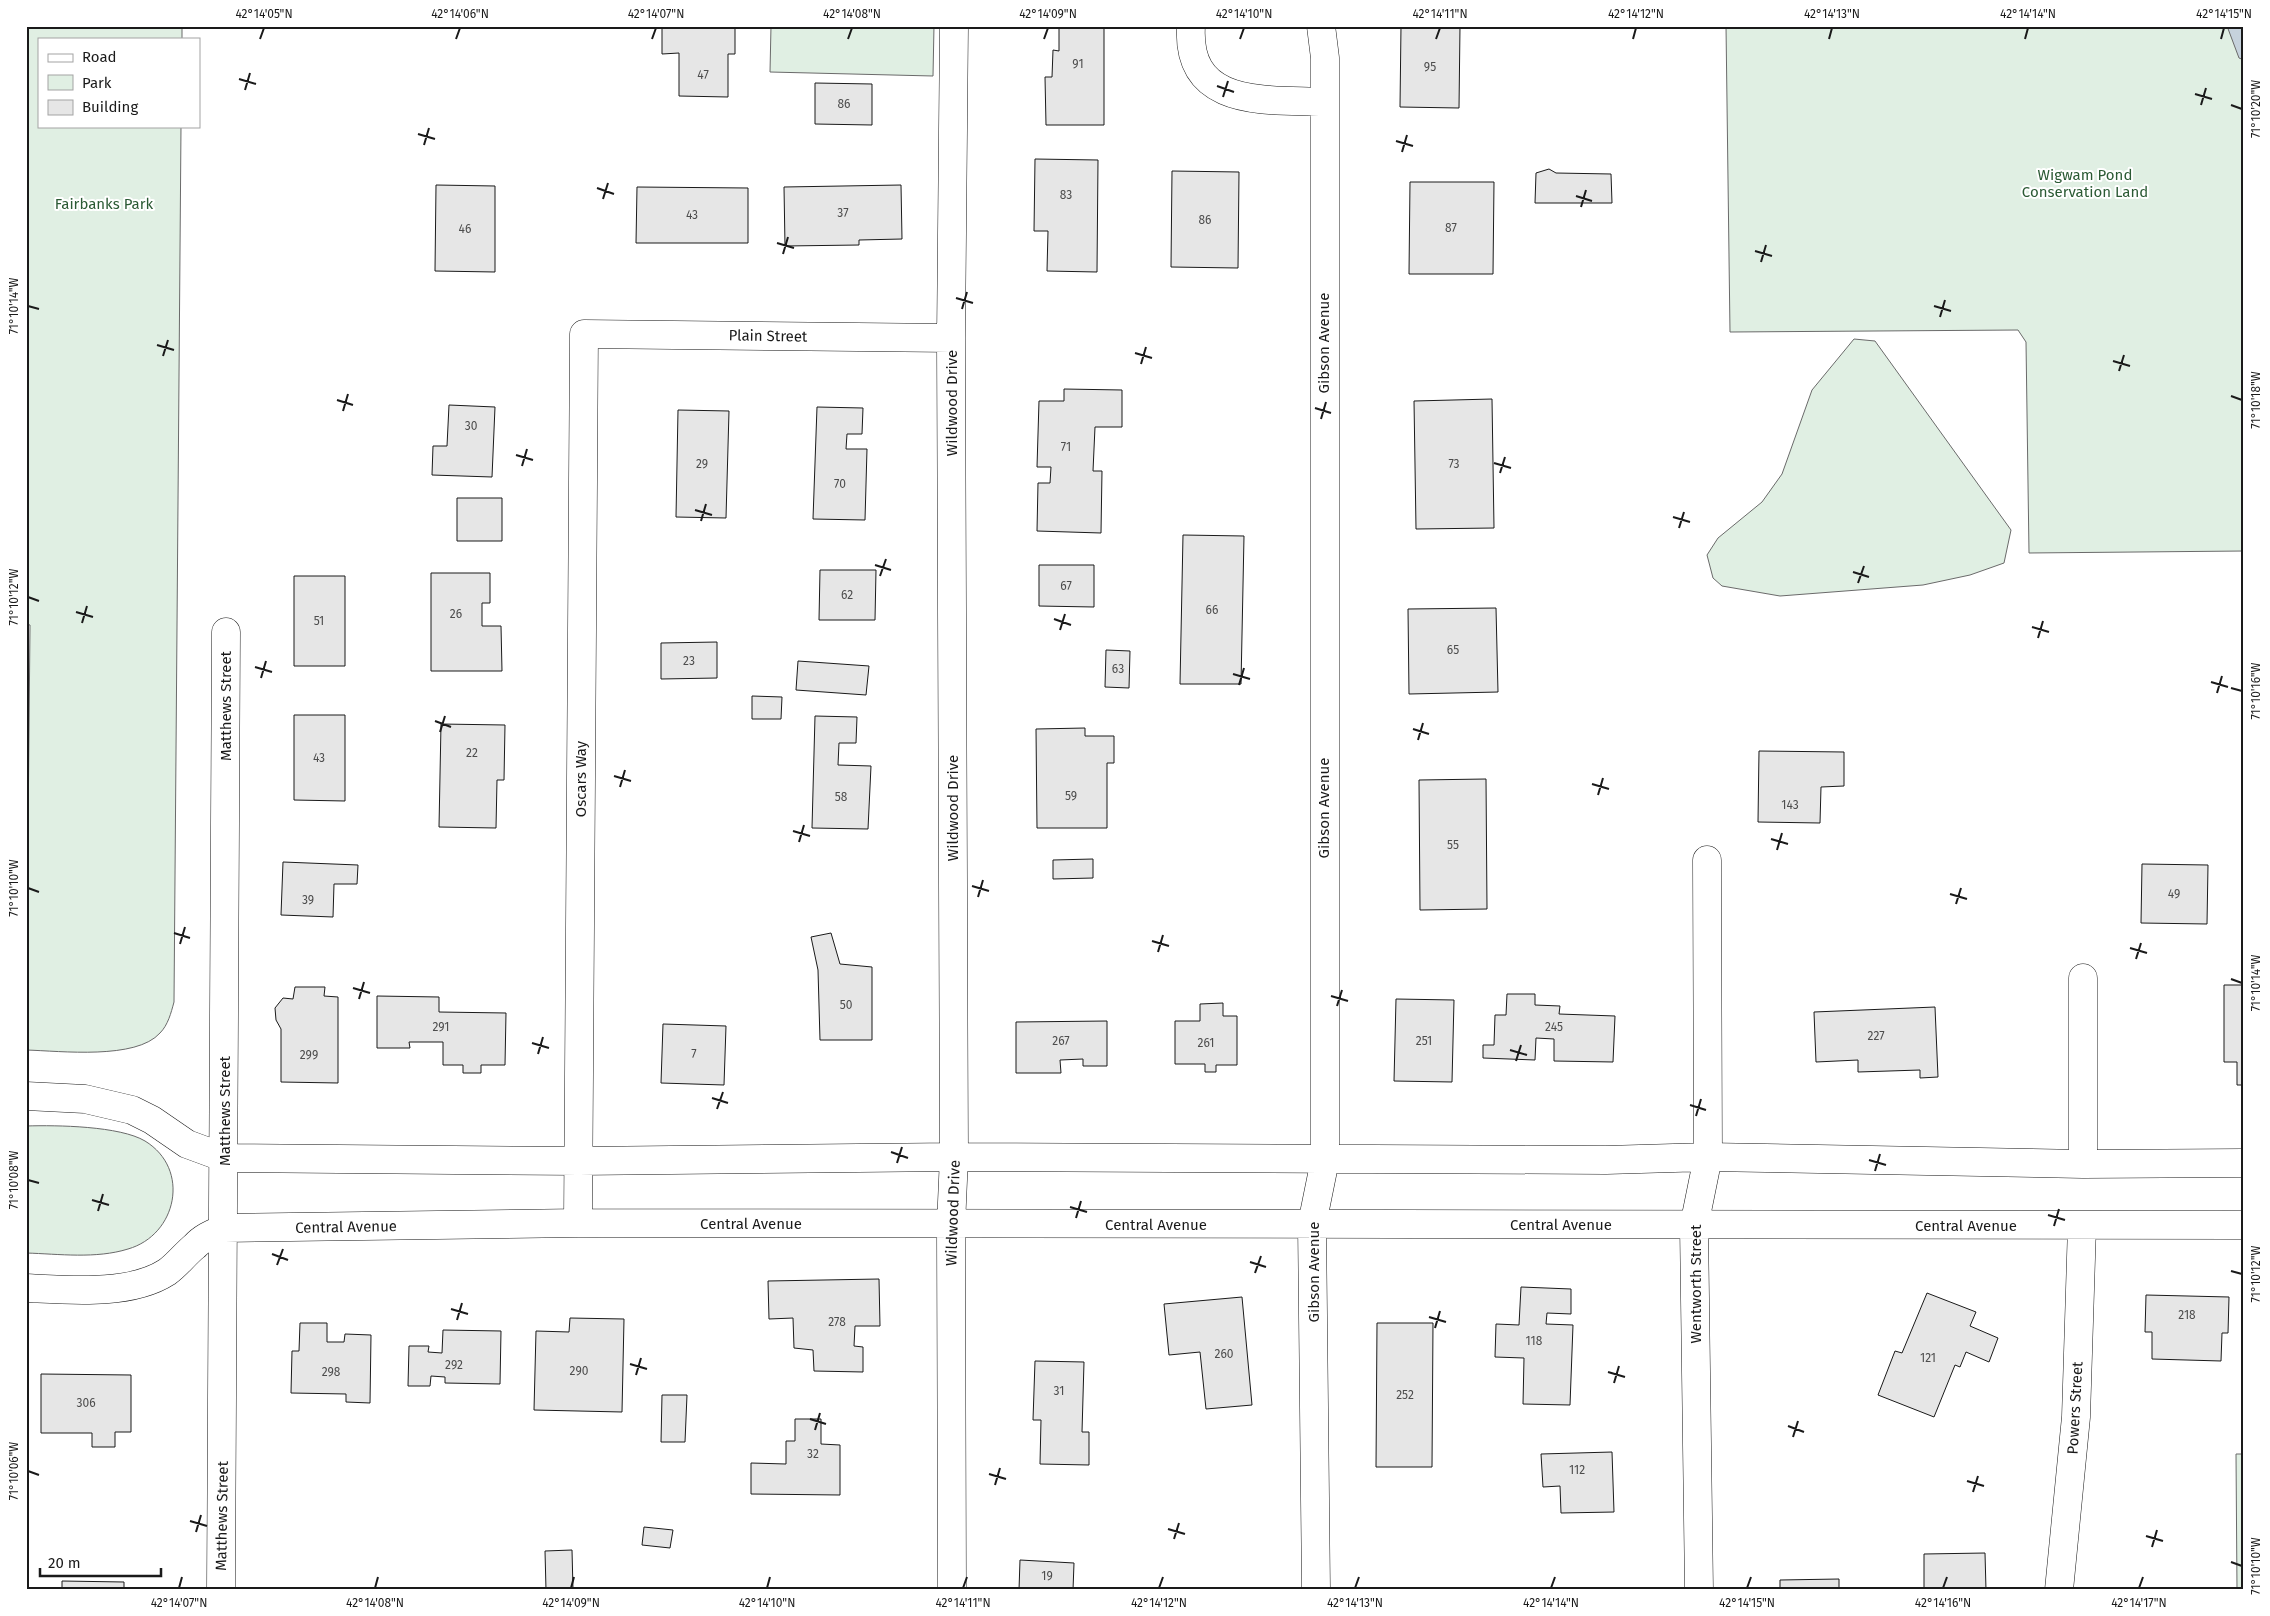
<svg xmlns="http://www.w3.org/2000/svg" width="2270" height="1616" font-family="'Fira Sans',sans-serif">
<rect width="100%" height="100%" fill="#fff"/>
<path fill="#e0efe3" stroke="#6a6a6a" d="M 26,26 L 182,26 L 182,39 L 39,39 L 39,126 L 181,126 L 174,1002 C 171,1013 168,1025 160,1033 C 136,1060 61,1051 26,1050 L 30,625 L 26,624 Z
M 771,26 L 934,26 L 933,76 L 770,72 Z
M 1726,26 L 2244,26 L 2244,551 L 2029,553 L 2026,342 L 2018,330 L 1730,332 Z
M 1854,339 L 1875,341 L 2011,530 L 2004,563 L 1970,575 L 1923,585 L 1780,596 L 1722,586 L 1713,578 L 1707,555 L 1718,538 L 1762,502 L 1782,474 L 1812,390 Z
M 26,1126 C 57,1125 120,1126 145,1141 C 191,1169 177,1235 128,1249 C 96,1259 59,1254 26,1253 Z
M 2236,1454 L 2244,1454 L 2244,1590 L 2237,1590 Z"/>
<path fill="#c6d2dc" stroke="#6a6a6a" d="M 2227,26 L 2244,26 L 2244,60 L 2239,58 Z"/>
<path fill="#e6e6e6" stroke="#1a1a1a" d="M 662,26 L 735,26 L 735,54 L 728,54 L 728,97 L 679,96 L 679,53 L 662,54 Z
M 1059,26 L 1104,26 L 1104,125 L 1046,125 L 1045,77 L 1052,77 L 1053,50 L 1059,51 Z
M 1401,26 L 1460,26 L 1459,108 L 1400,107 Z
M 815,83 L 872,84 L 872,125 L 815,124 Z
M 1035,159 L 1098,160 L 1097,272 L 1047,271 L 1048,231 L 1034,231 Z
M 1549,169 L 1556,173 L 1611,174 L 1612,203 L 1535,203 L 1536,173 Z
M 1172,171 L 1239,172 L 1238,268 L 1171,267 Z
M 1410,182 L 1494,182 L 1493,274 L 1409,274 Z
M 436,185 L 495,186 L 495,272 L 435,271 Z
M 901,185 L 902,239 L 859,240 L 859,245 L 785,246 L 784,187 Z
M 637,187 L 748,188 L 748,243 L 636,243 Z
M 1064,389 L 1122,390 L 1122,427 L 1095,427 L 1093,471 L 1102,471 L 1101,533 L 1037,531 L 1038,483 L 1050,483 L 1051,467 L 1037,467 L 1039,401 L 1064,401 Z
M 1492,399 L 1494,528 L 1416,529 L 1414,401 Z
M 449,405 L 495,407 L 492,477 L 432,475 L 433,446 L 447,446 Z
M 817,407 L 863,408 L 862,434 L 847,434 L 846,449 L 867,449 L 865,520 L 813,519 Z
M 678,410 L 729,411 L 726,518 L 676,517 Z
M 457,498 L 502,498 L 502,541 L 457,541 Z
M 1183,535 L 1244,536 L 1241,684 L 1180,684 Z
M 1039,565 L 1094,565 L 1094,607 L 1039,606 Z
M 820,570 L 876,570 L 875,620 L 819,620 Z
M 431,573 L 490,573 L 490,603 L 482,603 L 482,626 L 501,626 L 502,671 L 431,671 Z
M 294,576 L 345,576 L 345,666 L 294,666 Z
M 1496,608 L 1498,692 L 1409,694 L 1408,609 Z
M 717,642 L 717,678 L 661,679 L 661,643 Z
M 1106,650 L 1130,651 L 1129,688 L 1105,687 Z
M 798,661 L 869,666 L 866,695 L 796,690 Z
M 752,696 L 782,697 L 781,719 L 752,719 Z
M 294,715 L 345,715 L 345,801 L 294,800 Z
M 815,716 L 857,717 L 856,743 L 839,743 L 838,765 L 871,766 L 868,829 L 812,828 Z
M 441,724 L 505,725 L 504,780 L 497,780 L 496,828 L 439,827 Z
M 1085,728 L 1085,736 L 1114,736 L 1114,763 L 1107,763 L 1107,828 L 1037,828 L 1036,729 Z
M 1759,751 L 1844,752 L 1844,786 L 1821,787 L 1820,823 L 1758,822 Z
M 1486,779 L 1487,909 L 1420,910 L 1419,780 Z
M 1093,859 L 1093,878 L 1053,879 L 1053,860 Z
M 283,862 L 358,865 L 357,884 L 334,884 L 333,917 L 281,915 Z
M 2142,864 L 2208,865 L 2207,924 L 2141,923 Z
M 831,933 L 840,964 L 872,967 L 872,1040 L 820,1040 L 818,970 L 811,937 Z
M 2224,985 L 2244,985 L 2244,1085 L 2237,1085 L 2237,1062 L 2224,1062 Z
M 295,987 L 325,987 L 324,996 L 338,997 L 338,1083 L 281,1082 L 281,1029 L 276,1020 L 275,1008 L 283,998 L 293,999 Z
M 1507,994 L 1535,994 L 1535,1005 L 1560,1006 L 1559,1014 L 1615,1016 L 1613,1062 L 1554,1061 L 1554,1039 L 1536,1038 L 1535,1060 L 1483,1058 L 1483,1045 L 1494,1045 L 1495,1015 L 1506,1015 Z
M 377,996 L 439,997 L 439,1012 L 506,1013 L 505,1065 L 481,1065 L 481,1073 L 463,1073 L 463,1065 L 443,1065 L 443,1042 L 409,1042 L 410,1048 L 377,1048 Z
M 1396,999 L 1454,1000 L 1452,1082 L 1394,1081 Z
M 1223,1003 L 1223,1016 L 1237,1016 L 1237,1065 L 1216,1065 L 1216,1072 L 1205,1072 L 1205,1064 L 1175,1064 L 1175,1021 L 1200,1021 L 1200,1004 Z
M 1935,1007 L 1938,1077 L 1920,1078 L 1920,1070 L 1858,1072 L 1858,1060 L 1816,1062 L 1814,1012 Z
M 1107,1021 L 1107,1066 L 1083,1066 L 1083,1059 L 1060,1060 L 1061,1073 L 1016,1073 L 1016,1022 Z
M 663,1024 L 726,1026 L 724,1085 L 661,1083 Z
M 879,1279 L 880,1326 L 855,1326 L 854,1346 L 863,1347 L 863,1372 L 814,1371 L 813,1350 L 794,1348 L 793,1318 L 769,1319 L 768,1281 Z
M 1521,1287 L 1571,1289 L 1571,1314 L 1547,1313 L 1546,1324 L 1573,1325 L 1570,1405 L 1523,1404 L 1524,1358 L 1495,1357 L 1496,1324 L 1519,1325 Z
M 1927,1293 L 1976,1312 L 1970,1326 L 1998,1338 L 1989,1362 L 1966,1352 L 1960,1367 L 1955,1365 L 1934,1417 L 1878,1395 L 1895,1351 L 1902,1353 Z
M 2146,1295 L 2229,1297 L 2228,1333 L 2222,1333 L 2221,1361 L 2152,1359 L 2152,1332 L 2145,1332 Z
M 1242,1297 L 1252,1405 L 1206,1409 L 1200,1352 L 1169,1355 L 1164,1304 Z
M 570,1318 L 624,1319 L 622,1412 L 534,1410 L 536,1331 L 569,1332 Z
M 300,1323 L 327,1323 L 327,1342 L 344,1342 L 345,1334 L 371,1335 L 370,1403 L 346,1402 L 346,1394 L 291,1393 L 292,1351 L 299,1351 Z
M 1377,1323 L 1433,1323 L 1432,1467 L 1376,1467 Z
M 443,1330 L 501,1331 L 500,1384 L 445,1383 L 445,1377 L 431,1376 L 430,1386 L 408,1386 L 409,1346 L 429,1346 L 428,1352 L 442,1353 Z
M 1035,1361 L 1084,1362 L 1082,1432 L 1089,1432 L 1089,1465 L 1040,1464 L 1041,1420 L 1033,1420 Z
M 41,1374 L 131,1375 L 131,1432 L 115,1432 L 115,1447 L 92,1447 L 92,1433 L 41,1433 Z
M 662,1395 L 687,1395 L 685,1442 L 661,1442 Z
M 795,1419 L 821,1419 L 821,1444 L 840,1445 L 840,1495 L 751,1494 L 751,1463 L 786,1464 L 786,1441 L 795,1441 Z
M 1612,1452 L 1614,1512 L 1561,1513 L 1560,1486 L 1543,1487 L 1541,1454 Z
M 644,1527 L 673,1530 L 670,1548 L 642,1545 Z
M 572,1550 L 573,1590 L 546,1590 L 545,1551 Z
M 1985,1553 L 1986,1590 L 1924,1590 L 1924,1554 Z
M 1020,1560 L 1074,1563 L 1073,1590 L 1019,1590 Z
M 1839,1579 L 1839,1590 L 1780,1590 L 1780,1580 Z
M 62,1581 L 124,1582 L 124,1590 L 62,1590 Z"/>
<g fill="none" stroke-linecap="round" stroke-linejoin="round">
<defs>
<path id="minor" d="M 1191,26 C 1186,109 1267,99 1324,102
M 26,1096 L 85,1099 L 132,1110 L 152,1120 L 187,1144 L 225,1158 L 579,1161 L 954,1157 L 1606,1160 L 1708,1157 L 2083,1164 L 2244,1163
M 2083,1164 L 2083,978
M 578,1223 L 584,334 L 951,338
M 26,1288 C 68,1290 130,1296 167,1272 C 177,1265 185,1254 195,1246 C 203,1237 214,1233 225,1228 L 578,1223 L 2244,1225
M 221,1590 L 226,632
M 952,1590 L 951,1225 L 954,1157 L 951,338 L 954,26
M 1316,1590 L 1312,1224 L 1325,1160 L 1325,58 L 1321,26
M 1699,1590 L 1694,1226 L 1708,1157 L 1707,860
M 2059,1590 L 2076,1417 L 2082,1226"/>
</defs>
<use href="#minor" stroke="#1a1a1a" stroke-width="29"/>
<use href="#minor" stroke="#fff" stroke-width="28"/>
</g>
<path fill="none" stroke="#1a1a1a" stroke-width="2" d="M 260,39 L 264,28M 456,39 L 460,28M 652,39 L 656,28M 848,39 L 852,28M 1044,39 L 1048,28M 1240,39 L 1244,28M 1436,39 L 1440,28M 1633,39 L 1636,28M 1829,39 L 1832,28M 2025,39 L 2028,28M 2221,39 L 2224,28M 239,79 L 256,84M 1217,86 L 1234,92M 245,90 L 250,73M 2195,94 L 2212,99M 1223,97 L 1228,81M 2201,105 L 2206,88M 2231,105 L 2242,109M 418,134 L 435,139M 1396,141 L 1413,146M 424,145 L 429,128M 1402,152 L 1407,135M 597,188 L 614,194M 1576,196 L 1592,201M 603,199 L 608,183M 1581,207 L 1586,190M 777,243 L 794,248M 1755,251 L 1772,256M 783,254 L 788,237M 1761,262 L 1766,245M 956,298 L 973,303M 28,306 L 39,309M 1934,306 L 1951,311M 962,309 L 967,292M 1940,317 L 1945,300M 157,345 L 174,350M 1135,353 L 1152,358M 163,356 L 168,340M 2113,361 L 2130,366M 1141,364 L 1146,347M 2119,371 L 2124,355M 2231,396 L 2242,400M 337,400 L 353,405M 1315,408 L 1331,413M 343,411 L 348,394M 1321,419 L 1326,402M 516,455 L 533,460M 1494,463 L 1511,468M 522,466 L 527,449M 1500,473 L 1505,457M 695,510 L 712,515M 1673,517 L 1690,522M 701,521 L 706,504M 1679,528 L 1684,512M 875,565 L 891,570M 1853,572 L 1869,577M 880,576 L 886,559M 1858,583 L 1864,566M 28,597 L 39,601M 76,612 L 93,617M 1054,619 L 1071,625M 82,623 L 87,606M 2032,627 L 2049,632M 1060,630 L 1065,614M 2038,638 L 2043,621M 255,667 L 272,672M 1233,674 L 1250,679M 261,678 L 266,661M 2211,682 L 2228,687M 1239,685 L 1244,668M 2231,688 L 2242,691M 2217,693 L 2222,676M 435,721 L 451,727M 1413,729 L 1429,734M 440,732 L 445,716M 1418,740 L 1423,723M 614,776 L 631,781M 1592,784 L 1609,789M 620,787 L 625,770M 1598,795 L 1603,778M 793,831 L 810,836M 1771,839 L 1788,844M 799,842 L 804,825M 1777,850 L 1782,833M 972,886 L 989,891M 28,888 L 39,892M 1950,894 L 1967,899M 978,897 L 983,880M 1956,904 L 1961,888M 174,933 L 190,938M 1152,941 L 1169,946M 180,944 L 185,927M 2130,948 L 2147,953M 1158,952 L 1163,935M 2136,959 L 2141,943M 2231,979 L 2242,983M 353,988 L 370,993M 1331,996 L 1348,1001M 359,999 L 364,982M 1337,1006 L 1342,990M 532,1043 L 549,1048M 1510,1050 L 1527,1055M 538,1054 L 543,1037M 1516,1061 L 1521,1045M 712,1098 L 728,1103M 1690,1105 L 1706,1110M 717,1109 L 723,1092M 1696,1116 L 1701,1099M 891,1152 L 908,1158M 1869,1160 L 1886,1165M 897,1163 L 902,1147M 1875,1171 L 1880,1154M 28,1180 L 39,1183M 92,1200 L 109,1205M 1070,1207 L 1087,1212M 98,1211 L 103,1194M 2048,1215 L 2065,1220M 1076,1218 L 1081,1201M 2054,1226 L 2059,1209M 272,1254 L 288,1260M 1250,1262 L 1266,1267M 277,1265 L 283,1249M 2231,1271 L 2242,1274M 1255,1273 L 1261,1256M 451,1309 L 468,1314M 1429,1317 L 1446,1322M 457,1320 L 462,1303M 1435,1328 L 1440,1311M 630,1364 L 647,1369M 1608,1372 L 1625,1377M 636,1375 L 641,1358M 1614,1383 L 1619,1366M 810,1419 L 826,1424M 1788,1426 L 1804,1432M 815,1430 L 820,1413M 1793,1437 L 1798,1421M 28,1471 L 39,1475M 989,1474 L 1006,1479M 1967,1481 L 1984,1486M 995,1485 L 1000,1468M 1973,1492 L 1978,1476M 190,1521 L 207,1526M 1168,1529 L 1185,1534M 196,1532 L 201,1515M 2146,1536 L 2163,1541M 1174,1539 L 1179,1523M 2152,1547 L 2157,1530M 2231,1562 L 2242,1566M 179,1588 L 182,1577M 375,1588 L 378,1577M 571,1588 L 574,1577M 767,1588 L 770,1577M 963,1588 L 967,1577M 1159,1588 L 1163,1577M 1355,1588 L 1359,1577M 1551,1588 L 1555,1577M 1747,1588 L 1751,1577M 1943,1588 L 1947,1577M 2139,1588 L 2143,1577"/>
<g text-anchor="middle" stroke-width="4" stroke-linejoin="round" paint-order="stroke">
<g font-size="12" fill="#4d4d4d">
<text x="1078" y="68">91</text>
<text x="1430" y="71">95</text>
<text x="703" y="79">47</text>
<text x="844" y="108">86</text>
<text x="1066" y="199">83</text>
<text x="843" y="217">37</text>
<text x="692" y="219">43</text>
<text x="1205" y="224">86</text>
<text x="1451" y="232">87</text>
<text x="465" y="233">46</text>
<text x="471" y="430">30</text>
<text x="1066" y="451">71</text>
<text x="702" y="468">29</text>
<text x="1454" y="468">73</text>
<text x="840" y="488">70</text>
<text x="1066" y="590">67</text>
<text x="847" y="599">62</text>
<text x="1212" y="614">66</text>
<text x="456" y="618">26</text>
<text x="319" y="625">51</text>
<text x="1453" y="654">65</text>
<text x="689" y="665">23</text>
<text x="1118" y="673">63</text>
<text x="472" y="757">22</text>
<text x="319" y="762">43</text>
<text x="1071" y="800">59</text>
<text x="841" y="801">58</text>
<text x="1790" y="809">143</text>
<text x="1453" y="849">55</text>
<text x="2174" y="898">49</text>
<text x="308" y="904">39</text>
<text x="846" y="1009">50</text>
<text x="441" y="1031">291</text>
<text x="1554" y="1031">245</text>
<text x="1876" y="1040">227</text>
<text x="1061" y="1045">267</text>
<text x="1424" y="1045">251</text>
<text x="1206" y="1047">261</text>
<text x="694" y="1058">7</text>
<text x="309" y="1059">299</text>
<text x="2187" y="1319">218</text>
<text x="837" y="1326">278</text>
<text x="1534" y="1345">118</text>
<text x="1224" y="1358">260</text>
<text x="1928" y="1362">121</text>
<text x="454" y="1369">292</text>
<text x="579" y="1375">290</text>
<text x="331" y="1376">298</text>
<text x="1059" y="1395">31</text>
<text x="1405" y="1399">252</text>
<text x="86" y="1407">306</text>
<text x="813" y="1458">32</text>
<text x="1577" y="1474">112</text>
<text x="1047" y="1580">19</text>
</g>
<g font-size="15" fill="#2b5a34" stroke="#fff">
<text x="2085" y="180">Wigwam Pond<tspan x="2085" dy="17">Conservation Land</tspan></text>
<text x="104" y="209">Fairbanks Park</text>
</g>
<g font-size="15" fill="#1a1a1a" stroke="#fff">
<text transform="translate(768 336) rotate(1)" y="5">Plain Street</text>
<text transform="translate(1324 343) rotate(-90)" y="5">Gibson Avenue</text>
<text transform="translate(952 403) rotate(-90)" y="5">Wildwood Drive</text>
<text transform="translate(226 706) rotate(-90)" y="5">Matthews Street</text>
<text transform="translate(581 779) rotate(-90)" y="5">Oscars Way</text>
<text transform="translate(953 808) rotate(-90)" y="5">Wildwood Drive</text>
<text transform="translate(1324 808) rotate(-90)" y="5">Gibson Avenue</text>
<text transform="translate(225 1111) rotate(-90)" y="5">Matthews Street</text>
<text transform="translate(953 1213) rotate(-88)" y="5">Wildwood Drive</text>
<text x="751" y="1229">Central Avenue</text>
<text x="1156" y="1230">Central Avenue</text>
<text x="1561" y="1230">Central Avenue</text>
<text x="1966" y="1231">Central Avenue</text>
<text transform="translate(346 1227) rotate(-1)" y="5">Central Avenue</text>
<text transform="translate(1314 1272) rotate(-90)" y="5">Gibson Avenue</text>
<text transform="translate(1696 1284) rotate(-90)" y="5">Wentworth Street</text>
<text transform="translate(2075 1408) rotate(-87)" y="5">Powers Street</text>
<text transform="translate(222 1516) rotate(-89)" y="5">Matthews Street</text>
</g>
</g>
<rect width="2270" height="1616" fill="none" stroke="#ffffff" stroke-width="55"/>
<rect x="38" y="38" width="162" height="90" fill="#ffffff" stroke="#a3a3a3"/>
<rect x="48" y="54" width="25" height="8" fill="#ffffff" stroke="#a3a3a3"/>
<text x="82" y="62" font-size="15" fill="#1a1a1a">Road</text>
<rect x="48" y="75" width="25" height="15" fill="#e0efe3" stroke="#a3a3a3"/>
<text x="82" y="88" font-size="15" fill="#1a1a1a">Park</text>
<rect x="48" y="100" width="25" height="15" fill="#e6e6e6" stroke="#a3a3a3"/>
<text x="82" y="112" font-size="15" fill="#1a1a1a">Building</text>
<path d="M40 1568v8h121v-8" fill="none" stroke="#1a1a1a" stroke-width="2.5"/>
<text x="48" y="1568" font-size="15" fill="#1a1a1a" stroke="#ffffff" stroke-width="4" paint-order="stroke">20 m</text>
<rect x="28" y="28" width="2214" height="1560" fill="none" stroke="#1a1a1a" stroke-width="2"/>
<g font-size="12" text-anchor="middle" fill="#1a1a1a">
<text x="264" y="18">42°14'05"N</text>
<text x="460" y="18">42°14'06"N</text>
<text x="656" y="18">42°14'07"N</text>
<text x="852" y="18">42°14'08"N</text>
<text x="1048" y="18">42°14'09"N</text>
<text x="1244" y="18">42°14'10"N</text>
<text x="1440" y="18">42°14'11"N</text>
<text x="1636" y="18">42°14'12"N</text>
<text x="1832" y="18">42°14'13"N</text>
<text x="2028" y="18">42°14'14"N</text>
<text x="2224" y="18">42°14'15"N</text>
<text transform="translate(2256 109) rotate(-90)" y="4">71°10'20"W</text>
<text transform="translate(14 306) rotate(-90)" y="4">71°10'14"W</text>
<text transform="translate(2256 400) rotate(-90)" y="4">71°10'18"W</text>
<text transform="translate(14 597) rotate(-90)" y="4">71°10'12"W</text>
<text transform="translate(2256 691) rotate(-90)" y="4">71°10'16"W</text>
<text transform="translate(14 888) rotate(-90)" y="4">71°10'10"W</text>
<text transform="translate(2256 983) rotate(-90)" y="4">71°10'14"W</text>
<text transform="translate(14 1180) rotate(-90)" y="4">71°10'08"W</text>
<text transform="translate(2256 1274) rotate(-90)" y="4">71°10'12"W</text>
<text transform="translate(14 1471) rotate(-90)" y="4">71°10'06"W</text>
<text transform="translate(2256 1566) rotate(-90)" y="4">71°10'10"W</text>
<text x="179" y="1607">42°14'07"N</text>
<text x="375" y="1607">42°14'08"N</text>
<text x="571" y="1607">42°14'09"N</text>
<text x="767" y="1607">42°14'10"N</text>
<text x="963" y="1607">42°14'11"N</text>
<text x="1159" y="1607">42°14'12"N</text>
<text x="1355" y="1607">42°14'13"N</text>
<text x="1551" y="1607">42°14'14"N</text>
<text x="1747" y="1607">42°14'15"N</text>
<text x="1943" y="1607">42°14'16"N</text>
<text x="2139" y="1607">42°14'17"N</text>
</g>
</svg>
